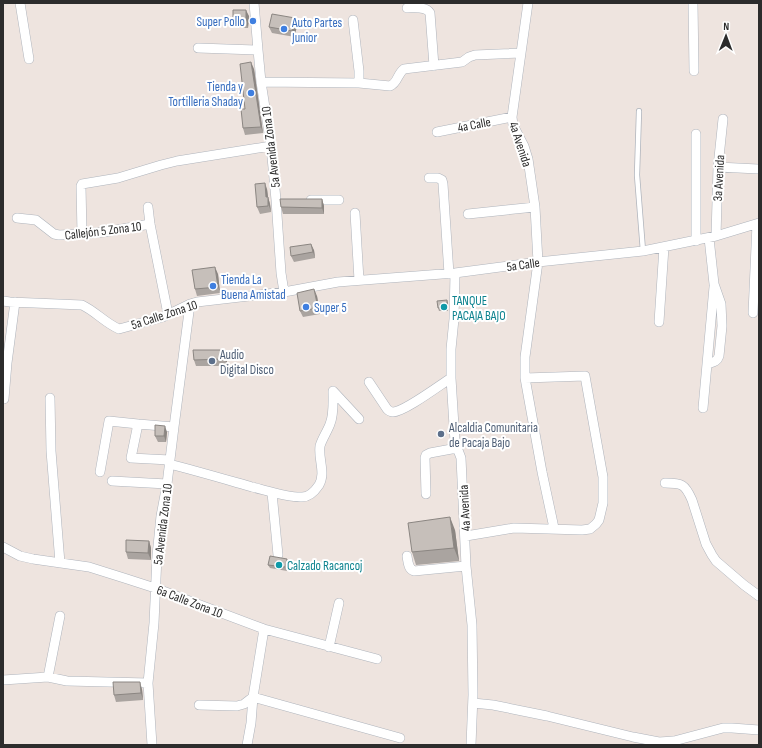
<svg xmlns="http://www.w3.org/2000/svg" width="762" height="748" font-family="'Sofia Sans Condensed',sans-serif">
<rect width="100%" height="100%" fill="#eee4df"/>
<g fill="none" stroke-linecap="round" stroke-linejoin="round">
<defs>
<path id="lane" d="M 639,111 L 637,175 L 643,251"/>
<path id="street" d="M 20,3 L 29,59
M 254,3 L 258,50 L 261,82 L 271,146 L 276,200 L 281,273 L 284,292
M 528,3 L 512,117 L 513,125 L 524,146 L 528,159 L 535,207 L 538,262 L 525,357 L 525,378 L 542,472 L 554,528
M 693,3 L 694,71
M 407,8 C 415,8 426,6 430,13 L 434,66
M 353,20 L 359,71 L 359,83
M 198,48 L 258,50
M 261,82 L 359,83 L 390,86 C 398,83 397,74 404,69 L 462,62 L 469,57 L 475,55 L 521,53
M 437,132 L 512,117
M 696,134 L 696,241
M 718,167 L 758,169
M 429,178 L 438,178 L 442,180 L 443,184 L 449,274
M 311,200 L 339,200
M 148,207 L 150,224 L 168,314
M 355,213 L 359,280
M 468,214 L 535,207
M 17,218 L 36,220 L 54,234 L 59,235 L 82,234 L 105,232 L 150,224
M 82,234 L 81,186 L 82,184 L 118,178 L 161,165 L 177,161 L 271,146
M 716,236 L 718,167 L 723,119
M 455,273 L 454,319 L 451,349 L 451,378 L 455,442 L 461,458 L 466,566 L 472,625 L 473,695 L 471,745
M 3,301 L 10,302 L 82,305 C 95,311 105,323 119,329 L 163,317 L 190,304 L 197,302 L 284,292 L 338,282 L 455,273 L 538,262 L 643,251 L 716,236 L 759,223
M 753,313 L 757,224
M 659,322 L 664,247
M 707,364 C 713,362 717,362 719,356 L 722,326 L 721,304 L 714,284 L 709,238
M 369,382 L 387,409 C 389,411 390,412 393,412 C 404,412 440,385 451,378
M 50,398 L 51,451 L 60,563
M 4,399 L 7,363 L 15,302
M 703,408 L 714,287
M 138,424 L 131,458 L 170,460
M 169,464 C 197,471 224,479 252,487 C 265,490 289,498 302,497 C 309,497 315,491 319,485 C 326,473 318,459 320,446 C 322,439 327,432 330,424 C 334,415 333,402 333,391 L 359,419
M 100,472 L 109,421 L 138,424 L 174,427
M 112,481 L 167,484
M 665,483 C 682,483 685,484 692,500 L 706,544 L 712,555 L 716,561 L 744,585 L 759,596
M 272,493 L 278,555
M 426,494 L 425,458 L 426,455 L 430,453 L 457,448
M 466,536 L 514,528 L 582,530 L 590,529 L 596,524 L 599,520 L 603,503 L 603,477 L 585,376 L 525,378
M 3,547 L 20,556 L 33,559 L 89,567 L 124,578 L 155,588 L 264,629 L 377,659
M 407,556 C 408,562 408,569 414,571 L 466,566
M 329,647 L 339,603
M 48,677 L 60,616
M 3,680 L 48,677 L 67,681 L 148,683
M 473,703 L 493,705 L 547,716 L 633,737 L 659,742 L 674,741 L 723,728 L 732,728 L 759,730
M 199,705 L 237,706 L 244,704 L 253,697 L 400,738
M 152,745 L 148,683 L 154,623 L 157,556 L 161,516 L 167,484 L 174,427 L 190,304
M 247,745 L 251,723 L 253,697 L 264,629"/>
</defs>
<use href="#lane" stroke="#afb4bc" stroke-width="6"/>
<use href="#street" stroke="#afb4bc" stroke-width="10"/>
<use href="#lane" stroke="#fff" stroke-width="4.5"/>
<use href="#street" stroke="#fff" stroke-width="9"/>
</g>
<path fill="#aaa4a0" d="M 249,16 L 248,28 L 235,28 L 233,21 Z
M 297,24 L 295,37 L 272,33 L 269,27 Z
M 254,69 L 263,133 L 245,135 L 243,128 L 245,109 Z
M 267,189 L 268,197 L 270,204 L 271,212 L 260,214 L 257,207 Z
M 322,199 L 324,206 L 324,214 L 283,214 L 281,207 Z
M 314,250 L 315,258 L 294,262 L 291,256 Z
M 218,274 L 220,293 L 197,296 L 195,289 Z
M 317,296 L 320,314 L 303,317 L 300,311 Z
M 448,303 L 448,311 L 439,311 L 438,308 Z
M 225,350 L 227,356 L 227,366 L 196,366 L 194,360 Z
M 167,432 L 166,442 L 158,442 L 155,436 Z
M 455,530 L 459,561 L 416,565 L 412,552 Z
M 149,541 L 151,548 L 151,560 L 128,559 L 126,552 Z
M 287,559 L 288,562 L 287,571 L 270,568 L 268,565 Z
M 142,689 L 143,700 L 116,702 L 114,695 Z"/>
<path fill="#8b8682" d="M 246,10 L 249,16 L 248,28 L 246,21 Z
M 295,18 L 297,24 L 295,37 L 292,31 Z
M 251,62 L 254,69 L 263,133 L 261,127 Z
M 265,183 L 267,189 L 268,197 L 270,204 L 271,212 L 266,197 Z
M 322,199 L 324,206 L 324,214 L 322,208 Z
M 311,244 L 314,250 L 315,258 L 313,252 Z
M 215,267 L 218,274 L 220,293 L 218,287 Z
M 314,289 L 317,296 L 320,314 L 318,308 Z
M 447,300 L 448,303 L 448,311 L 447,307 Z
M 225,350 L 227,356 L 227,366 L 225,359 Z
M 165,426 L 167,432 L 166,442 L 164,436 Z
M 450,517 L 455,530 L 459,561 L 454,548 Z
M 149,541 L 151,548 L 151,560 L 148,553 Z
M 287,559 L 288,562 L 287,571 L 285,567 Z
M 140,682 L 142,689 L 143,700 L 141,693 Z"/>
<path fill="#c6bfba" stroke="#8b8682" d="M 233,10 L 246,10 L 246,21 L 233,21 Z
M 272,14 L 295,18 L 292,31 L 269,27 Z
M 251,62 L 261,127 L 243,128 L 241,109 L 245,109 L 240,64 Z
M 265,183 L 266,197 L 268,197 L 268,206 L 257,207 L 255,184 Z
M 280,199 L 322,199 L 322,208 L 281,207 Z
M 311,244 L 313,252 L 291,256 L 290,247 Z
M 215,267 L 218,287 L 195,289 L 192,270 Z
M 314,289 L 318,308 L 300,311 L 297,293 Z
M 447,300 L 447,307 L 438,308 L 437,301 Z
M 193,350 L 225,350 L 225,359 L 194,360 Z
M 155,425 L 165,426 L 164,436 L 155,436 Z
M 450,517 L 454,548 L 412,552 L 408,523 Z
M 126,540 L 149,541 L 148,553 L 126,552 Z
M 270,556 L 287,559 L 285,567 L 268,565 Z
M 113,682 L 140,682 L 141,693 L 114,695 Z"/>
<g fill="#3f7fe0" stroke="#fff" stroke-width="1.5">
<circle cx="253" cy="21" r="4"/>
<circle cx="284" cy="29" r="4"/>
<circle cx="251" cy="93" r="4"/>
<circle cx="213" cy="286" r="4"/>
<circle cx="306" cy="307" r="4"/>
</g>
<g fill="#0f9aa8" stroke="#fff" stroke-width="1.5">
<circle cx="444" cy="307" r="4"/>
<circle cx="279" cy="565" r="4"/>
</g>
<g fill="#5c6f8a" stroke="#fff" stroke-width="1.5">
<circle cx="212" cy="361" r="4"/>
<circle cx="441" cy="434" r="4"/>
</g>
<g text-anchor="middle" stroke-width="4" stroke-linejoin="round" paint-order="stroke">
<g font-size="13" fill="#366cbe" stroke="#fff" text-anchor="start">
<text x="245" y="26" text-anchor="end">Super Pollo</text>
<text x="292" y="27">Auto Partes<tspan x="292" dy="15">Junior</tspan></text>
<text x="243" y="91" text-anchor="end">Tienda y<tspan x="243" dy="15">Tortilleria Shaday</tspan></text>
<text x="221" y="284">Tienda La<tspan x="221" dy="15">Buena Amistad</tspan></text>
<text x="314" y="312">Super 5</text>
</g>
<g font-size="13" fill="#2c2c2c" stroke="#fff">
<text transform="translate(474 124) rotate(-11)" y="5">4a Calle</text>
<text transform="translate(521 144) rotate(72)" y="5">4a Avenida</text>
<text transform="translate(270 147) rotate(-97)" y="5">5a Avenida Zona 10</text>
<text transform="translate(718 178) rotate(-87)" y="5">3a Avenida</text>
<text transform="translate(103 230) rotate(-7)" y="5">Callejón 5 Zona 10</text>
<text transform="translate(523 264) rotate(-8)" y="5">5a Calle</text>
<text transform="translate(164 314) rotate(-18)" y="5">5a Calle Zona 10</text>
<text transform="translate(464 508) rotate(-93)" y="5">4a Avenida</text>
<text transform="translate(162 524) rotate(-83)" y="5">5a Avenida Zona 10</text>
<text transform="translate(190 601) rotate(21)" y="5">6a Calle Zona 10</text>
</g>
<g font-size="13" fill="#0d838f" stroke="#fff" text-anchor="start">
<text x="452" y="305">TANQUE<tspan x="452" dy="15">PACAJA BAJO</tspan></text>
<text x="287" y="570">Calzado Racancoj</text>
</g>
<g font-size="13" fill="#4e5e75" stroke="#fff" text-anchor="start">
<text x="220" y="359">Audio<tspan x="220" dy="15">Digital Disco</tspan></text>
<text x="449" y="432">Alcaldia Comunitaria<tspan x="449" dy="15">de Pacaja Bajo</tspan></text>
</g>
</g>
<rect width="762" height="748" fill="none" stroke="#2c2c2c" stroke-width="8"/>
<g transform="translate(726 36) rotate(1)" stroke="#ffffff" stroke-width="3" paint-order="stroke">
<path d="M0-3L7 15L0 10L-7 15Z" fill="#2c2c2c"/>
<text y="-6" font-size="11" font-weight="bold" text-anchor="middle" fill="#2c2c2c">N</text>
</g>
</svg>
